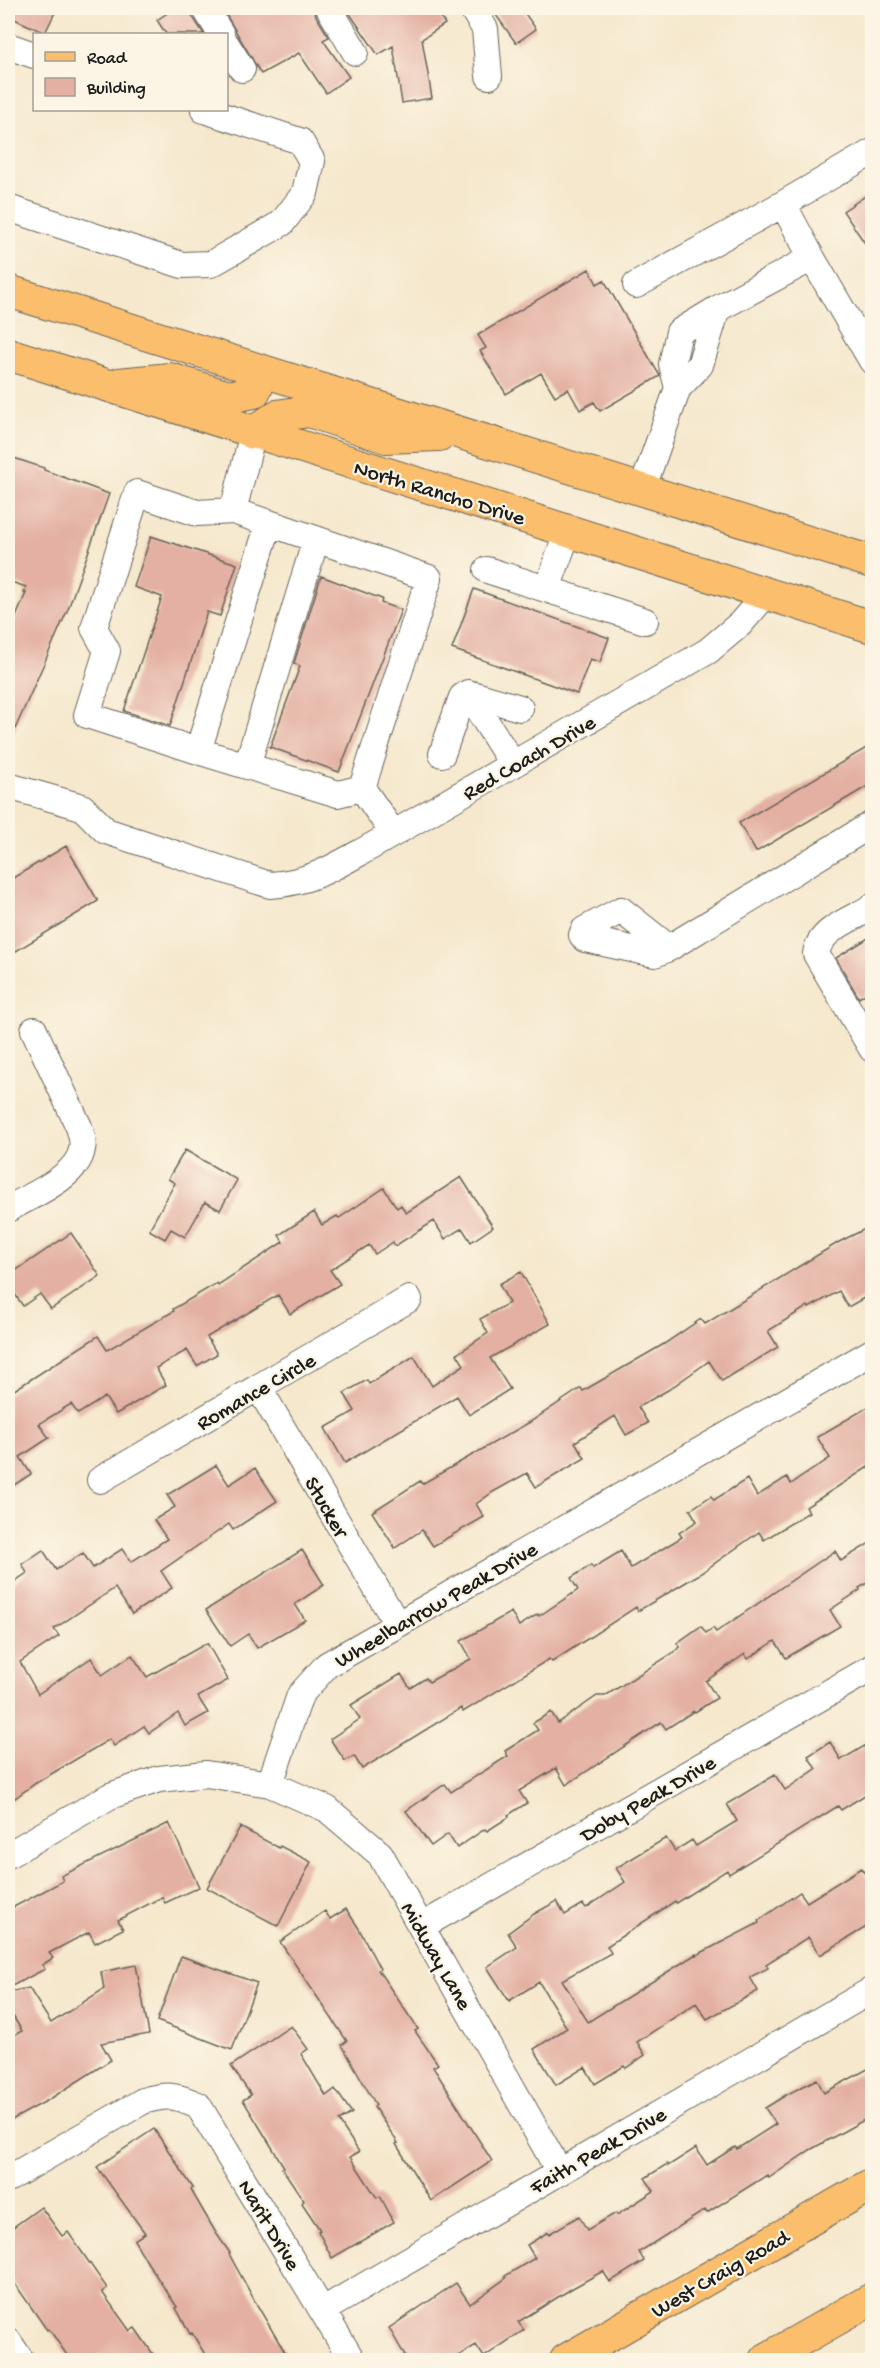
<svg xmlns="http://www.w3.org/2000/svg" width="880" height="2368" font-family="'Gochi Hand',sans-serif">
<rect width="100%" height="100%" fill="#fcf5e5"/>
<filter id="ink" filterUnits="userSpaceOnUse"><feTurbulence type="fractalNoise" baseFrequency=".0167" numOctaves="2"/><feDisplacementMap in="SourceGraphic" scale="12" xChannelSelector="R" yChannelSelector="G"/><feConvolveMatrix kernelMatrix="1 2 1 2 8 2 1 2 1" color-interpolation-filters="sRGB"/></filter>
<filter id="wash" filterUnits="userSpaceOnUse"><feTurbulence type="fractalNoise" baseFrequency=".008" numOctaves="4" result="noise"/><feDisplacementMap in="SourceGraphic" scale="24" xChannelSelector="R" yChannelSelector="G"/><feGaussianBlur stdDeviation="1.35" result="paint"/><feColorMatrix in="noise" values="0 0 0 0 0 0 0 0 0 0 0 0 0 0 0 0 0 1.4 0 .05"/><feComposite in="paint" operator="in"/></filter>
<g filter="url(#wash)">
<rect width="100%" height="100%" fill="#f5e8cd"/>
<g id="blocks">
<path fill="#e3b0a3" d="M 8,8 L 57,8 L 45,33 L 8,16 Z
M 175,8 L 190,8 L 192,16 L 204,34 L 166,34 L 157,20 Z
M 222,8 L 314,8 L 316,16 L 329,37 L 323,40 L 349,77 L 326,93 L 299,53 L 261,74 Z
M 346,8 L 435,8 L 445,24 L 422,39 L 432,98 L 402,103 L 393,46 L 378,55 Z
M 491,8 L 521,8 L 536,29 L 516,43 Z
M 873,191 L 873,255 L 843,211 Z
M 589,269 L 597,284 L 604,280 L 660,376 L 600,411 L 594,402 L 580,410 L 568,389 L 555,396 L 541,373 L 506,394 L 480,351 L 486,348 L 478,335 Z
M 8,456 L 44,468 L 44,470 L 109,494 L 68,609 L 8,745 L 8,636 L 26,593 L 24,593 L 26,587 L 8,581 Z
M 151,536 L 237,564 L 220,616 L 207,612 L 170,726 L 124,711 L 162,597 L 134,587 Z
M 321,576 L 382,599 L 381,603 L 401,610 L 339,772 L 270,747 L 300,666 L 294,663 Z
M 474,589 L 609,638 L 600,662 L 590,659 L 577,694 L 452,649 Z
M 873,744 L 873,783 L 756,852 L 739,823 Z
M 66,846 L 98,901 L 8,956 L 8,881 Z
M 873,935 L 873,989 L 859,998 L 836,958 Z
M 185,1150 L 237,1180 L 220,1210 L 205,1202 L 185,1237 L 171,1229 L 165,1239 L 149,1230 L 175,1183 L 168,1179 Z
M 461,1177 L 493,1227 L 471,1242 L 462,1228 L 445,1239 L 434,1221 L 395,1246 L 393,1242 L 375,1254 L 369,1245 L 330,1270 L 340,1284 L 290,1314 L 278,1295 L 207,1337 L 217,1354 L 197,1366 L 187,1350 L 156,1368 L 166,1385 L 116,1414 L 105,1397 L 78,1414 L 71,1404 L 39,1424 L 49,1438 L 20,1457 L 31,1474 L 8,1489 L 8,1394 L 98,1336 L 107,1350 L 174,1311 L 173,1309 L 217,1283 L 218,1285 L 283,1242 L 279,1235 L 314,1212 L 322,1225 L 337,1216 L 339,1218 L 384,1188 L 397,1208 L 401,1205 L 406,1213 Z
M 873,1225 L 873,1293 L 848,1307 L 839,1291 L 809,1308 L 808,1306 L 768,1331 L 778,1347 L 722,1381 L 709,1361 L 668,1390 L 638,1407 L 648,1423 L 626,1435 L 615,1416 L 575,1442 L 585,1458 L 536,1487 L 527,1473 L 493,1492 L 476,1504 L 484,1517 L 433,1546 L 422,1530 L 395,1548 L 372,1512 L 420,1481 L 422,1484 L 530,1422 L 581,1388 L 583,1391 L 664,1344 L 701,1319 L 705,1324 L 839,1242 Z
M 71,1233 L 100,1276 L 51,1309 L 40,1294 L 23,1306 L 8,1284 L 8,1276 Z
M 521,1272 L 550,1324 L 490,1358 L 510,1389 L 469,1415 L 457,1396 L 345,1463 L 325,1428 L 355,1411 L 344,1393 L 367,1380 L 369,1384 L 414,1356 L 432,1386 L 464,1365 L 457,1354 L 488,1333 L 480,1319 L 509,1303 L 499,1284 Z
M 873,1404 L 873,1464 L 806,1507 L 809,1512 L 764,1540 L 759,1532 L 698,1575 L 638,1611 L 636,1607 L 552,1662 L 549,1659 L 463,1712 L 461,1708 L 362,1769 L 354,1756 L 345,1761 L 330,1739 L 360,1719 L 351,1705 L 401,1674 L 410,1688 L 426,1678 L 429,1682 L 471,1659 L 461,1641 L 511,1612 L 519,1626 L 538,1614 L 539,1616 L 578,1590 L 571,1578 L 591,1565 L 593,1568 L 621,1551 L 631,1568 L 682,1537 L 679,1533 L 697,1521 L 690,1510 L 711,1496 L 714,1500 L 747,1479 L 757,1496 L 787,1477 L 791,1484 L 830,1458 L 817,1437 Z
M 216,1465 L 229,1485 L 255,1468 L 277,1501 L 233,1530 L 229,1524 L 161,1571 L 172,1588 L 132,1614 L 115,1588 L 54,1629 L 59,1636 L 20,1662 L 38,1694 L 91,1658 L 102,1675 L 132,1655 L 147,1677 L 207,1643 L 228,1680 L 198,1697 L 208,1713 L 185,1726 L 178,1713 L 149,1733 L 144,1726 L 114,1746 L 110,1739 L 36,1783 L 8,1803 L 8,1586 L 27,1573 L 22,1564 L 43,1550 L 56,1570 L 83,1553 L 93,1568 L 122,1549 L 131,1562 L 167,1539 L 154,1520 L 175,1507 L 167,1495 Z
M 873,1541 L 873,1580 L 859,1588 L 860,1590 L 830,1610 L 840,1626 L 786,1658 L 775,1641 L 748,1659 L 745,1654 L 706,1681 L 717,1698 L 695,1712 L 694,1711 L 666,1729 L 661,1722 L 566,1785 L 556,1768 L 519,1791 L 527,1803 L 508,1815 L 509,1817 L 487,1831 L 485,1829 L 457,1848 L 448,1834 L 431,1846 L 406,1811 L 445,1784 L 451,1792 L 508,1756 L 505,1751 L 538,1730 L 533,1723 L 551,1712 L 558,1723 L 597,1696 L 605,1696 L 670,1655 L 680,1647 L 677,1643 L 701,1626 L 706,1633 L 713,1628 L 716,1632 L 835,1551 L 841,1561 Z
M 302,1550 L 324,1585 L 295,1604 L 305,1620 L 257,1648 L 248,1634 L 230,1646 L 206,1610 Z
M 873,1741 L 873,1790 L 841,1810 L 838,1806 L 729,1874 L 727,1870 L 676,1903 L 675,1901 L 607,1946 L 611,1953 L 562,1980 L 588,2022 L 696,1954 L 697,1955 L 759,1923 L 758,1921 L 800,1892 L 807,1902 L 861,1868 L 873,1885 L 873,1923 L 820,1955 L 808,1937 L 766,1964 L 768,1968 L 750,1977 L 758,1991 L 707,2019 L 696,2003 L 637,2042 L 645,2055 L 626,2068 L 624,2066 L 595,2084 L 585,2067 L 556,2085 L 534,2049 L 567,2028 L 539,1982 L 509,2001 L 487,1967 L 517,1947 L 508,1933 L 534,1914 L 557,1901 L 565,1915 L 583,1904 L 586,1908 L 625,1882 L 616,1868 L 666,1838 L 675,1851 L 692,1840 L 696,1846 L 737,1821 L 727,1804 L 775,1775 L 785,1790 L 816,1769 L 808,1756 L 830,1742 L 841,1760 Z
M 169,1823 L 199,1887 L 165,1903 L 162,1897 L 118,1920 L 123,1929 L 95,1943 L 89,1932 L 49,1953 L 53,1958 L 42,1965 L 45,1969 L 8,1988 L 8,1910 L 63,1881 L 61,1876 Z
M 240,1827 L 279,1848 L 280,1846 L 311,1862 L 278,1926 L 207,1888 Z
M 346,1909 L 358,1927 L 380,1969 L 378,1970 L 418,2029 L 415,2031 L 438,2064 L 433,2067 L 492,2161 L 431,2201 L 396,2144 L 398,2143 L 374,2107 L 376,2105 L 342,2045 L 347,2041 L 280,1942 L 325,1911 L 330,1919 Z
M 181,1956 L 257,1983 L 232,2050 L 157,2021 Z
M 136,1965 L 149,2034 L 101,2043 L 111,2060 L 50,2099 L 8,2122 L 8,2038 L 22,2031 L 8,2008 L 8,1992 L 29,1988 L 51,2023 L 104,1989 L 101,1972 Z
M 291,2026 L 308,2049 L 301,2054 L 326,2096 L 335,2089 L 352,2113 L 339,2121 L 359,2152 L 350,2157 L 377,2198 L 380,2196 L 394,2222 L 332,2258 L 318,2231 L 320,2230 L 302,2203 L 304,2201 L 282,2168 L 284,2167 L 243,2100 L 251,2095 L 231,2066 Z
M 873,2066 L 873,2115 L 810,2150 L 769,2178 L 767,2175 L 707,2213 L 705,2210 L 639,2252 L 644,2261 L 610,2282 L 603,2271 L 571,2289 L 518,2322 L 524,2330 L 484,2357 L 476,2345 L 450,2361 L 408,2361 L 389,2328 L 456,2283 L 470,2304 L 506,2278 L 505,2276 L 535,2258 L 527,2245 L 548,2232 L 549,2234 L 579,2216 L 587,2230 L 616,2213 L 617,2215 L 654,2191 L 645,2178 L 667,2164 L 668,2166 L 696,2148 L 707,2165 L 735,2147 L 737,2149 L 776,2124 L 765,2108 L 786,2095 L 817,2079 L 824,2093 Z
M 154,2129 L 193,2188 L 191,2190 L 216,2233 L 230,2253 L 229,2254 L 257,2305 L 290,2361 L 209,2361 L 192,2333 L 190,2334 L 176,2308 L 177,2307 L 149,2265 L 134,2240 L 145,2233 L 97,2167 Z
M 41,2207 L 62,2236 L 68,2232 L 107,2288 L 102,2292 L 130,2331 L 135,2328 L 158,2361 L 71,2361 L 49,2329 L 47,2330 L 8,2274 L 8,2231 Z"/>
</g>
</g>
<g filter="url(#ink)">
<use href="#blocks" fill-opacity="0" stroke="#68635a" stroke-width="1.5"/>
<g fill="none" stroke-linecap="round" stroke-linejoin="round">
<defs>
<path id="minor" d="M 205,8 L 221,34
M 329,8 L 355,52
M 472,8 L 485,29 L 489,76
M 226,44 L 242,69
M 8,46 L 34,55
M 8,208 L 182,265 L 211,264 L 282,223 L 305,193 L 312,161 L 300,141 L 204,110
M 812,258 L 872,361
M 636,285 L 783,204
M 678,388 L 672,364 L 679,332 L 717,309 L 812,258 L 783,204 L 872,152
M 642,490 L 678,388 L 700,365 L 717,309
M 233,511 L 269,523 L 198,751 L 87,715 L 107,651 L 94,628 L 137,493 L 197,513 L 233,511 L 253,433
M 487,570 L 645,621
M 547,589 L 568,531
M 468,693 L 513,765
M 198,751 L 338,794 L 362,788 L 429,578 L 269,523
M 442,754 L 462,697 L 468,693 L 520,708
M 247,766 L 316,539
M 8,786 L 82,807 L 106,831 L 270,885 C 311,883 337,865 372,846 L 708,651 L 740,624 L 767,593
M 362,788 L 393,833
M 872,907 C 853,919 819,929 816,954 L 872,1049
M 669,948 L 621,910 L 584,930 L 582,935 L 585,939 L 655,954 L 669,948 L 872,824
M 8,1209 C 30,1196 78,1177 82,1149 C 84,1142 81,1134 79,1127 L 34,1030
M 259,1388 L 397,1624
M 100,1480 L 409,1299
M 270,1784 L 300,1695 L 327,1665 L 872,1352
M 8,1855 L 110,1796 L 159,1779 L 206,1774 L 270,1784 L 327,1809 L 380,1854 L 559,2171
M 422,1926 L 872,1668
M 8,2179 L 143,2101 C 167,2094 175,2095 198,2105 L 352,2360
M 323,2310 L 872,1990
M 8,2341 L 21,2360"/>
<path id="major" d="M 8,291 L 872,562
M 8,354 L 872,627
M 119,384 L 170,379 L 229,397 L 254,392 L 264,372
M 253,433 L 277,416 L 309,411 L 386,437 L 439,435
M 566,2360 L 872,2184
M 765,2360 L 872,2299"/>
</defs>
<use href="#minor" stroke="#68635a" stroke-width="28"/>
<use href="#major" stroke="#68635a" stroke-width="34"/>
<use href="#minor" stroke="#fff" stroke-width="26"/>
<use href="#major" stroke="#fabe6d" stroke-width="32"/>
</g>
</g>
<g text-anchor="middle" stroke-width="4.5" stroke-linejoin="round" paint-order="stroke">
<g font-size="22" fill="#1c1c1c" stroke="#fcf5e5">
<text transform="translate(440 491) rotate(17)" y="8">North Rancho Drive</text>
<text transform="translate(528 756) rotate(-30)" y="8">Red Coach Drive</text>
<text transform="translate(255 1390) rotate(-30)" y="8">Romance Circle</text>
<text transform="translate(328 1506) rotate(60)" y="8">Stucker</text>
<text transform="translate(435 1603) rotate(-30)" y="8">Wheelbarrow Peak Drive</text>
<text transform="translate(647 1797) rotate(-30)" y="8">Doby Peak Drive</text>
<text transform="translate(438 1955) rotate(60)" y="8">Midway Lane</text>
<text transform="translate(597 2149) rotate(-30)" y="8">Faith Peak Drive</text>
<text transform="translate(271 2224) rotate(59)" y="8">Narit Drive</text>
<text transform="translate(719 2272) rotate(-30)" y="8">West Craig Road</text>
</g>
</g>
<rect width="880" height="2368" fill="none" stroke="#fcf5e5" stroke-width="30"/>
<rect x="33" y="33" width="195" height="78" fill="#fcf5e5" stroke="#a29e95" stroke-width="1.5"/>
<rect x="45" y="52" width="30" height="9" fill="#fabe6d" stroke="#a29e95" stroke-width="1.5"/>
<text x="87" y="63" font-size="18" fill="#1c1c1c">Road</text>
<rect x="45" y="78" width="30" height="18" fill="#e3b0a3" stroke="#a29e95" stroke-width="1.5"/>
<text x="87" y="93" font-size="18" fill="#1c1c1c">Building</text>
</svg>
